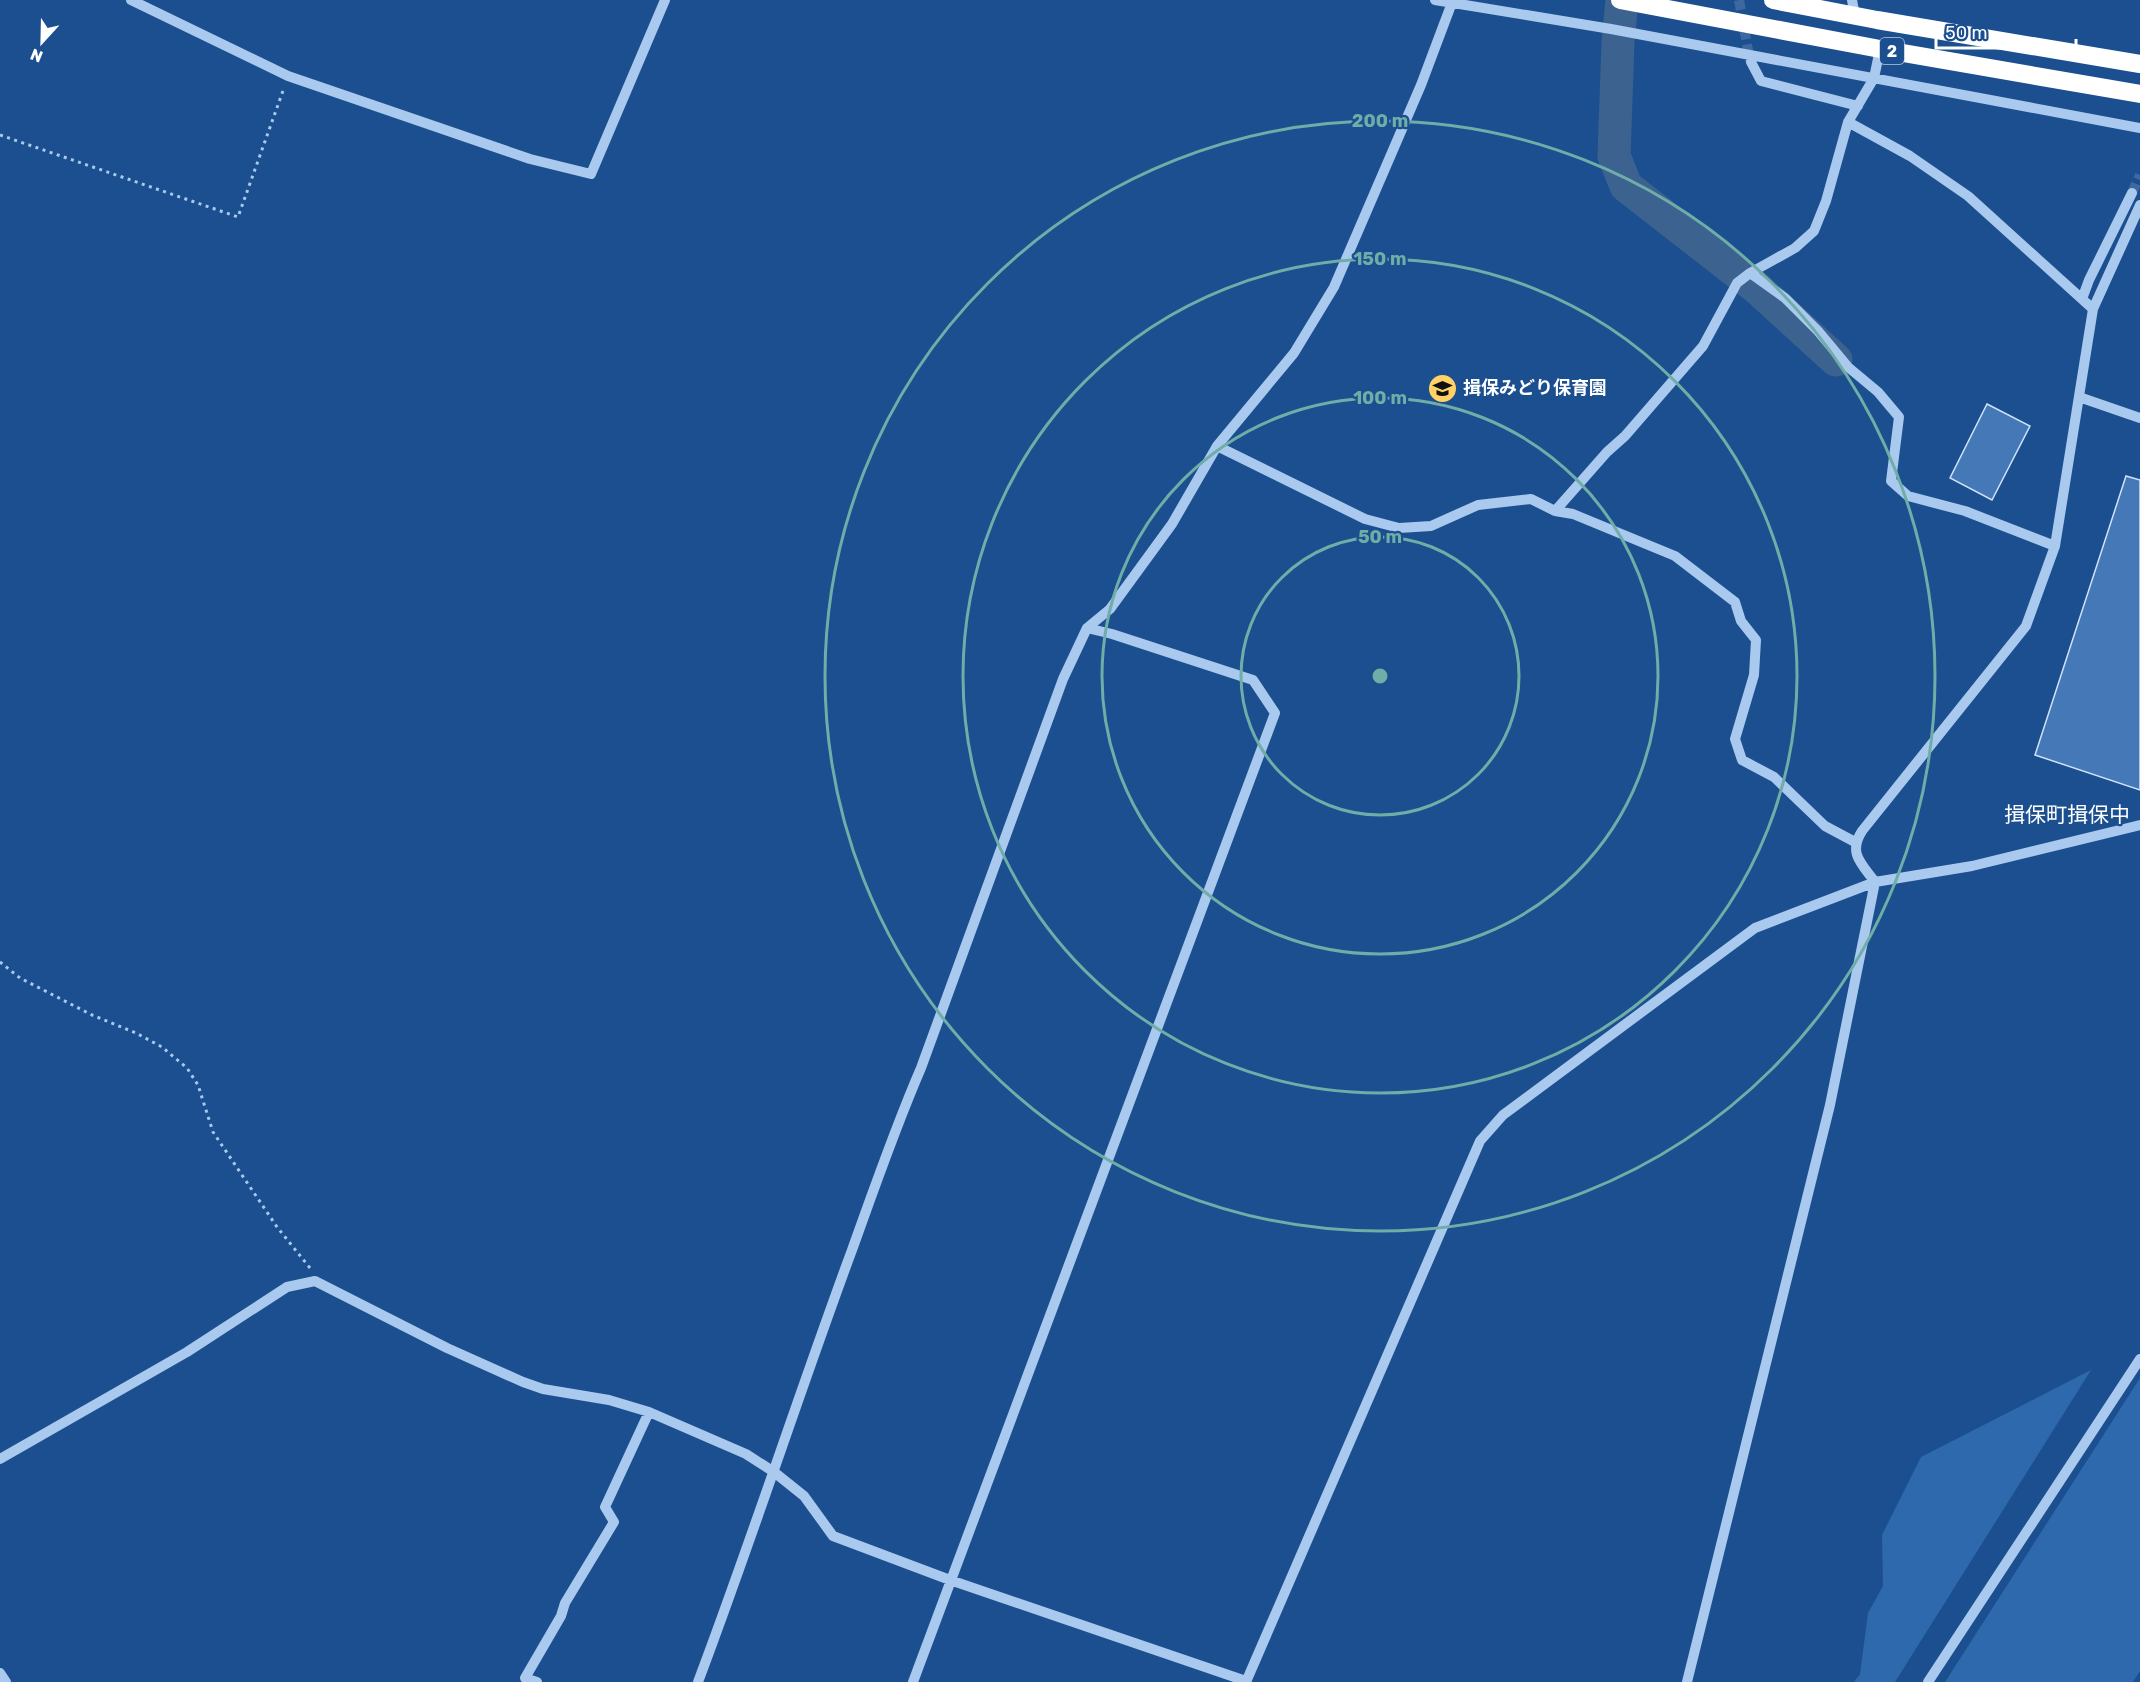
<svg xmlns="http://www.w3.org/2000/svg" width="2140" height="1682" font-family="Rubik,'Noto Sans JP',sans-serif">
<rect width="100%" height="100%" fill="#1b4f8f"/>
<path fill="#2e69ad" d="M 2091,1370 L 1895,1682 L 1854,1682 L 1860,1674 L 1868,1613 L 1883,1586 L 1882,1535 L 1921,1457 Z
M 2140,1378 L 2140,1671 L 2133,1682 L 1945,1682 Z"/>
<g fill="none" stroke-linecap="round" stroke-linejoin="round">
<path stroke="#3c6290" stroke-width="33" d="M 1622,0 L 1618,42 L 1614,156 L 1626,186 L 1757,288 L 1836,360"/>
</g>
<path fill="#4478b7" stroke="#cfe3fa" stroke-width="1.5" d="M 1987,404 L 2030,426 L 1992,500 L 1950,478 Z
M 2126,476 L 2140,480 L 2140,790 L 2035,755 Z"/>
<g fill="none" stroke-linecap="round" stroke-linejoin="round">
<path stroke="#3d69a0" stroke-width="10" stroke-dasharray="10 5" stroke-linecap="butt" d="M 1739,0 L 1750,61
M 2132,193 L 2140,175"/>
<path stroke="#a9c9ee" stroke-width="3" stroke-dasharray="3 4.5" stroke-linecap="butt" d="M 0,135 L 238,217 L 284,88
M 0,962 L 20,978 L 92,1015 L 136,1033 L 162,1047 L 187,1068 L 198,1085 L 213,1132 L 277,1227 L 310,1268"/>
<path stroke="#a9c9ee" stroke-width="10" d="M 131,0 L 288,76 L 530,159 L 591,174 L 665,0
M 1435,0 L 1611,29 L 2140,128
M 1852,0 L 1855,16
M 1751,62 L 1761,81 L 1858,106
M 1848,122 L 1910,156 L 1968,196 L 2093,309
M 1750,273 L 1785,298 L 1818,331 L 1848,367 L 1878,392 L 1899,417 L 1891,481 L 1908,496 L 1965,511 L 2055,546
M 2082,299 L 2089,280 L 2132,193
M 2079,397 L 2140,418
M 1217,446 L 1365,519 L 1399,528 L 1431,526 L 1478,505 L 1531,499 L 1555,511 L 1573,514 L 1675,556 L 1735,602 L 1741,621 L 1756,640 L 1754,675 L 1735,739 L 1742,760 L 1774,777 L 1825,826 L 1855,842
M 1555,511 L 1607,452 L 1625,436 L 1703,346 L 1737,283 L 1750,273 L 1795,248 L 1814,231 L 1826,201 L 1848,122 L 1874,78 L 1880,49
M 0,1459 L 187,1352 L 287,1287 L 315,1281 L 447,1348 L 523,1382 L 543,1389 L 609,1400 L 649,1412 L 746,1454 L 774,1472 L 804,1496 L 833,1536 L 950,1580 L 1246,1681
M 0,1673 L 6,1682
M 537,1682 L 525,1678 L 561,1616 L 565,1603 L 614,1522 L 605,1507 L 649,1412
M 698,1682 C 752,1539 799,1393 852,1250 C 874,1189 895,1128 921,1068 L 1063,679 L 1087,628 L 1110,609 L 1172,524 L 1217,446 L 1294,353 L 1334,287 L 1421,85 L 1453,0
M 913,1682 L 1275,713 L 1253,680 L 1112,634 L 1087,628
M 1246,1682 L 1480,1141 L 1503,1115 L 1755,928 L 1875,882 L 1972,866 L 2140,825
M 1687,1682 L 1830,1105 L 1875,882 C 1861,863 1848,853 1862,831 L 2026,626 L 2055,546 L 2093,309 L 2140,205
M 1928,1682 L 2140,1359"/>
<path stroke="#fff" stroke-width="18" d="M 1620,0 L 1880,49 L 2140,94
M 1773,0 L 1877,20 L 2140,64"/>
</g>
<g fill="none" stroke="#6fada8" stroke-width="3">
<circle cx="1380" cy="676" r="139"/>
<circle cx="1380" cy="676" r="278"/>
<circle cx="1380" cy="676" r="417"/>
<circle cx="1380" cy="676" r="555"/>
</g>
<defs>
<symbol id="school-disc" viewBox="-11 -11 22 22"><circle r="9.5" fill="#ffd166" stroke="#1b4f8f"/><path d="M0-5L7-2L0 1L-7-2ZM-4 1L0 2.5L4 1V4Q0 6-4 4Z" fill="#111"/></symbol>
</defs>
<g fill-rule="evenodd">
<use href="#school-disc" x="1426" y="372" width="33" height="33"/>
</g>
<g text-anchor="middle" stroke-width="4.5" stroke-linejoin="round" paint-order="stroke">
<rect fill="#1b4f8f" stroke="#bbcadd" stroke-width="1.5" x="1880" y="38" width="24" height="26" rx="4.5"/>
<g font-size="16" font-weight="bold" fill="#fff">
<text x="1892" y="57">2</text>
</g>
<g font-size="18" font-weight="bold" fill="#fff" stroke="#1b4f8f" text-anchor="start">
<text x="1463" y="394">揖保みどり保育園</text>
</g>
<g font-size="21" fill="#fff" stroke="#1b4f8f">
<text x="2067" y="822">揖保町揖保中</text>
</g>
</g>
<circle cx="1380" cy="676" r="9" fill="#6fada8" stroke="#1b4f8f" stroke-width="3"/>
<g font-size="18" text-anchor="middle" font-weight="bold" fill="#6fada8" stroke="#1b4f8f" stroke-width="4.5" stroke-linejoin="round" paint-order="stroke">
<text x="1380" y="127">200 m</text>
<text x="1380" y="265">150 m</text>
<text x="1380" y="404">100 m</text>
<text x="1380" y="543">50 m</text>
</g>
<g transform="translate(42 42) rotate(202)" stroke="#1b4f8f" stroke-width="4.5" paint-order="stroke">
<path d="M0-4.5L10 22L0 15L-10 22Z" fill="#ffffff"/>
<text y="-9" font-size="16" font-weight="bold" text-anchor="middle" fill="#ffffff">N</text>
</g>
<path d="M1936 39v9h140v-9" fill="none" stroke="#ffffff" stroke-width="3"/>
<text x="1945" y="39" font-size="18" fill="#ffffff" stroke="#1b4f8f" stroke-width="4.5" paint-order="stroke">50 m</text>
</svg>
